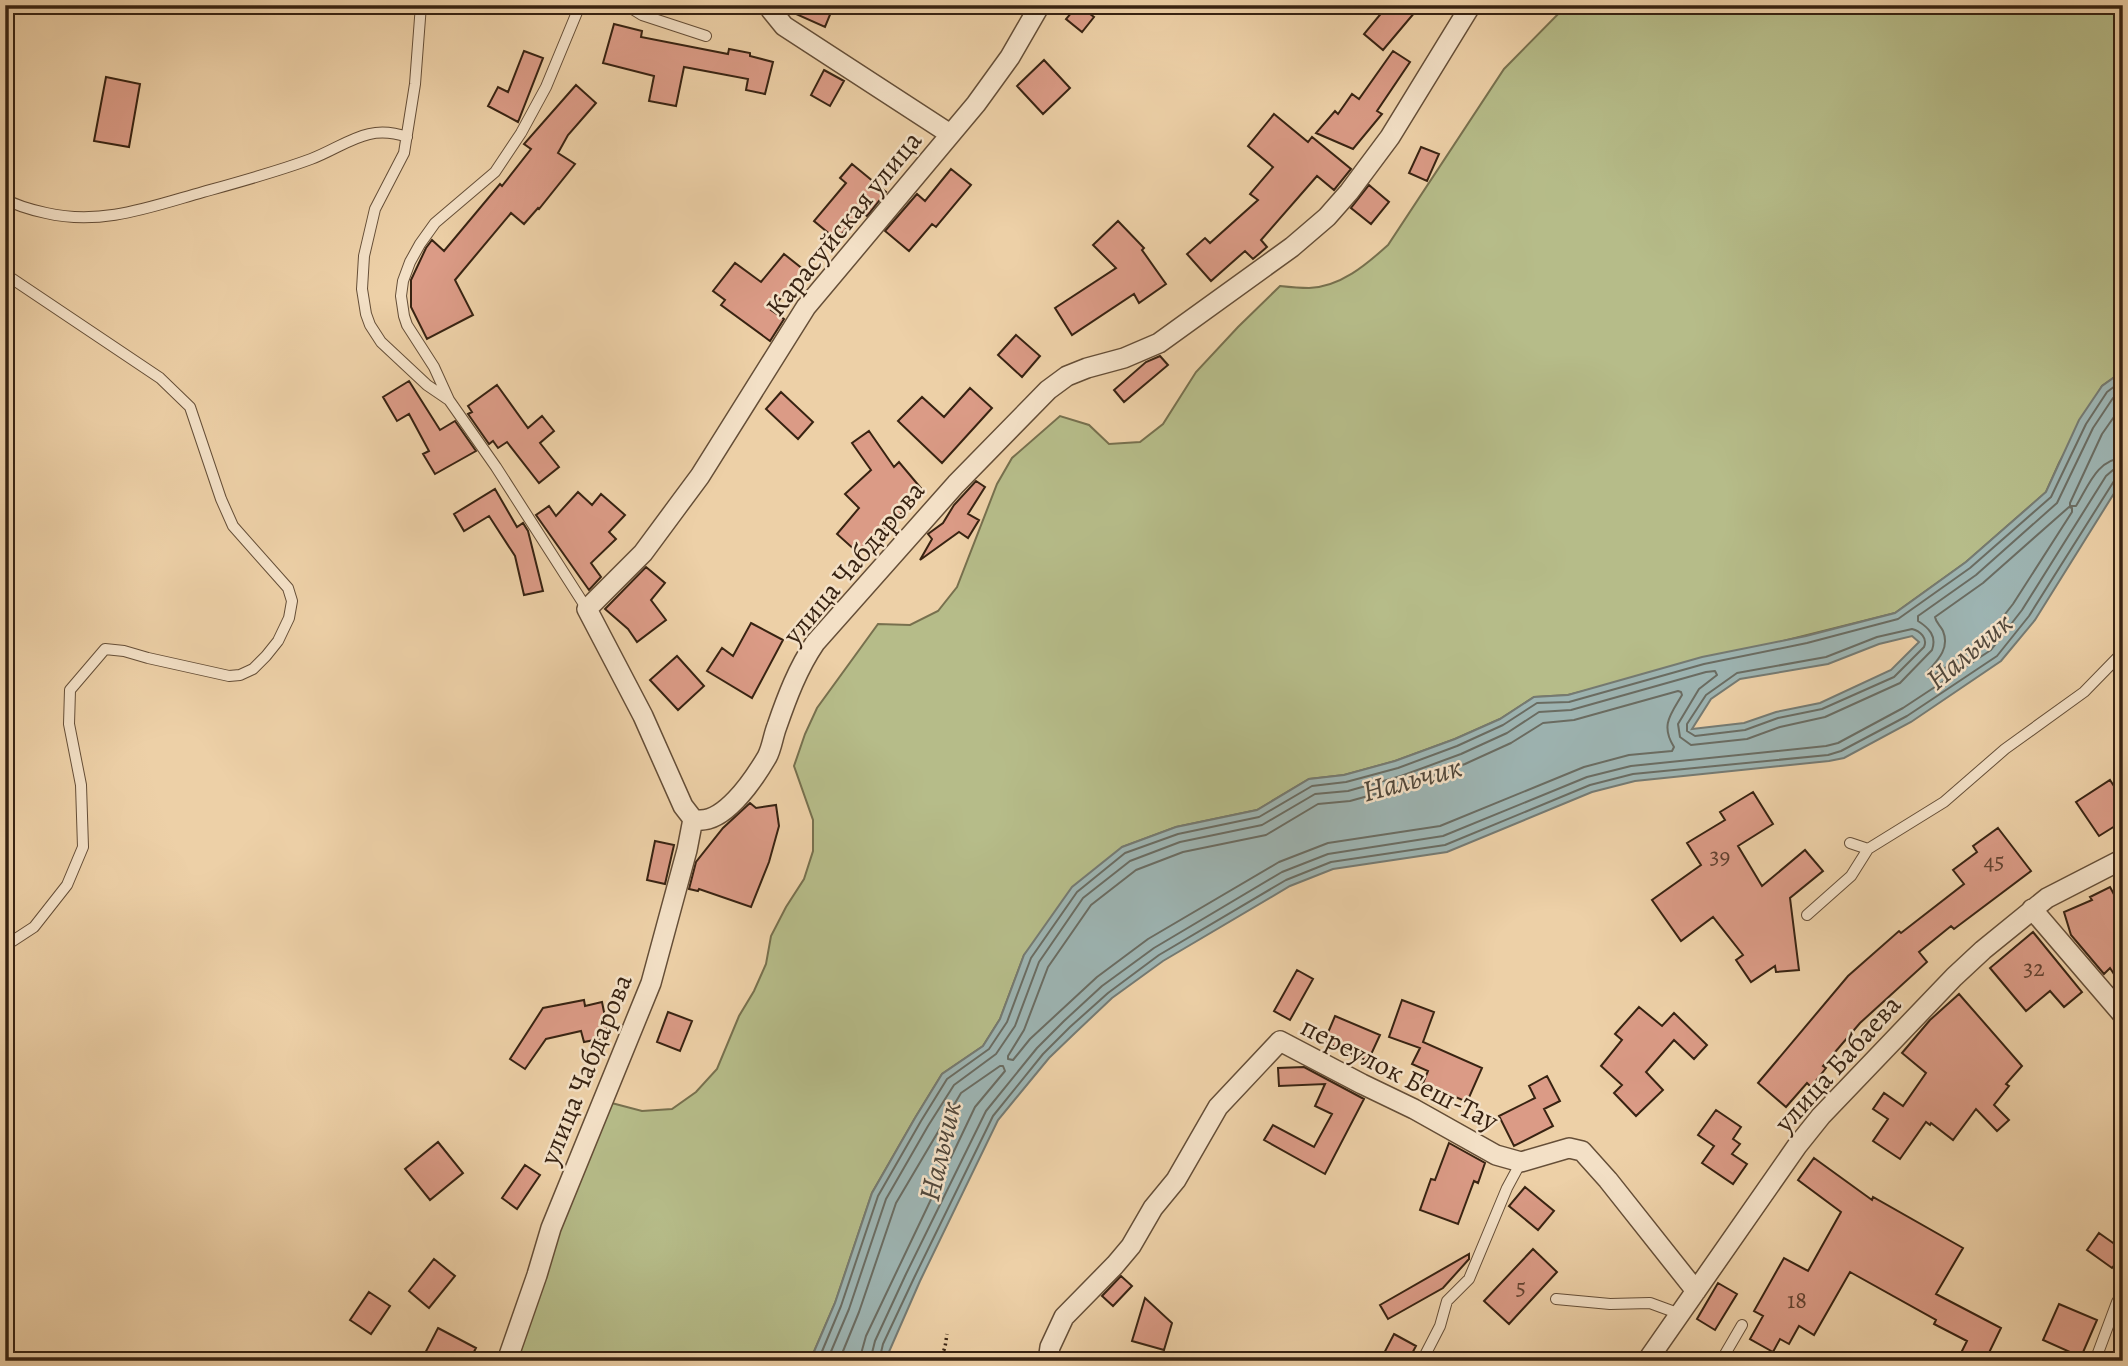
<svg xmlns="http://www.w3.org/2000/svg" width="2128" height="1366" font-family="Alegreya,serif">
<rect width="100%" height="100%" fill="#edd0a7"/>
<filter id="stains"><feTurbulence type="fractalNoise" baseFrequency=".00286" numOctaves="4"/><feColorMatrix values="0 0 0 0 .2 0 0 0 0 .09 0 0 0 0 .02 0 0 0 .5 -.17"/></filter>
<radialGradient id="worn" r=".72"><stop offset=".6" stop-color="#630" stop-opacity="0"/><stop offset="1" stop-color="#630" stop-opacity=".3"/></radialGradient>
<path fill="#b6bc89" stroke="#77704e" stroke-width="2" d="M 1567,5 L 2123,5 L 2123,371 L 2102,386 L 2059,463 L 2046,492 L 1966,562 L 1895,613 L 1568,695 L 1534,697 L 1500,719 L 1455,739 L 1395,761 L 1344,775 L 1309,779 L 1257,810 L 1176,827 L 1122,847 L 1024,955 L 1000,1019 L 983,1046 L 942,1074 L 915,1118 L 872,1193 L 835,1303 L 810,1361 L 507,1361 L 604,1101 L 642,1111 L 672,1109 L 696,1092 L 717,1069 L 739,1016 L 754,991 L 766,964 L 771,936 L 786,907 L 804,879 L 813,851 L 813,820 L 794,766 L 805,734 L 817,708 L 878,624 L 910,625 L 938,611 L 957,587 L 997,484 L 1012,458 L 1060,416 L 1089,425 L 1109,444 L 1140,442 L 1163,424 L 1196,372 L 1238,327 L 1280,286 C 1289,287 1299,288 1309,288 C 1340,287 1366,265 1388,245 L 1504,69 Z"/>
<path fill="#9db4b2" stroke="#757a72" stroke-width="2" fill-rule="evenodd" d="M 2123,371 L 2123,479 L 2035,620 L 2001,661 L 1911,722 L 1844,758 L 1829,761 L 1635,781 L 1592,792 L 1447,852 L 1333,869 L 1290,886 L 1163,961 L 1112,998 L 1075,1033 L 1049,1058 L 998,1120 L 920,1281 L 885,1361 L 810,1361 L 835,1303 L 872,1193 L 915,1118 L 942,1074 L 983,1046 L 1000,1019 L 1024,955 L 1072,887 L 1122,847 L 1176,827 L 1257,810 L 1309,779 L 1344,775 L 1395,761 L 1455,739 L 1500,719 L 1534,697 L 1568,695 L 1702,657 L 1806,636 L 1895,613 L 1966,562 L 2046,492 L 2079,420 L 2102,386 ZM 1912,636 L 1919,642 L 1891,670 L 1820,703 L 1776,712 L 1744,723 L 1692,729 L 1711,699 L 1740,679 L 1828,664 L 1879,644 Z"/>
<g fill="none" stroke-linecap="round" stroke-linejoin="round">
<path stroke="#6a6c62" stroke-width="2" d="M 2123,404 L 2102,434 L 2070,503 L 2070,506 L 2076,506 C 2088,487 2097,459 2123,458
M 2069,507 L 2072,508 L 2072,512 L 2013,604 L 1984,641 L 1933,676 L 1929,676 L 1928,671 C 1938,660 1950,648 1943,631 C 1940,625 1936,623 1935,617 L 1983,583 Z
M 1912,629 C 1920,631 1928,638 1924,647 L 1894,677 L 1822,709 L 1778,718 L 1745,730 L 1695,736 L 1687,731 L 1687,724 L 1706,695 L 1737,673 L 1826,657 L 1877,637 Z
M 1678,691 L 1681,692 L 1682,695 C 1671,714 1660,725 1674,747 L 1672,751 L 1629,755 L 1584,767 L 1440,826 L 1328,843 L 1279,862 L 1148,939 L 1097,977 L 1030,1039 L 1013,1060 L 1008,1059 L 1008,1056 L 1024,1030 L 1048,967 L 1091,905 L 1136,870 L 1183,852 L 1266,835 L 1318,804 L 1350,801 L 1404,786 L 1465,764 L 1511,743 L 1543,723 L 1574,720 Z
M 818,1361 L 841,1306 L 878,1196 L 921,1121 L 947,1079 L 989,1049 L 1007,1022 L 1031,958 L 1077,892 L 1125,853 L 1178,834 L 1259,817 L 1312,786 L 1346,782 L 1398,768 L 1457,746 L 1503,725 L 1537,703 L 1569,702 L 1704,664 L 1807,643 L 1898,619 L 1970,568 L 2051,497 L 2086,424 L 2107,392 L 2123,380
M 827,1361 L 849,1309 L 886,1199 L 928,1126 L 954,1085 L 996,1054 L 1015,1026 L 1039,962 L 1083,898 L 1130,861 L 1180,842 L 1262,825 L 1315,794 L 1348,791 L 1401,776 L 1461,754 L 1507,733 L 1539,712 L 1571,710 L 1706,672 L 1715,671 L 1717,675 L 1699,689 L 1678,724 L 1680,737 L 1691,745 L 1747,739 L 1780,727 L 1825,717 L 1900,683 L 1932,650 C 1937,636 1929,628 1918,621 L 1918,616 L 1976,575 L 2057,503 L 2093,428 L 2113,398 L 2123,391
M 839,1361 L 859,1312 L 896,1203 L 961,1093 L 1000,1066 L 1003,1066 L 1005,1071 L 975,1107 L 866,1336 L 859,1361
M 870,1361 L 875,1341 L 906,1274 L 986,1111 L 1037,1048 L 1064,1021 L 1102,986 L 1154,948 L 1282,872 L 1328,854 L 1443,836 L 1587,777 L 1631,766 L 1826,746 L 1838,743 L 1903,708 L 1991,650 L 2022,610 L 2106,476 L 2113,470 L 2123,468
M 879,1361 L 883,1344 L 914,1278 L 993,1116 L 1043,1054 L 1070,1027 L 1108,993 L 1159,955 L 1286,880 L 1331,862 L 1445,845 L 1590,785 L 1633,774 L 1828,755 L 1841,751 L 1907,716 L 1997,656 L 2029,616 L 2114,481 L 2123,477"/>
</g>
<path fill="#db9b86" stroke="#382312" stroke-width="2" d="M 783,5 L 834,5 L 825,27 L 787,10 Z
M 1078,5 L 1094,17 L 1082,32 L 1066,19 Z
M 1388,5 L 1421,5 L 1383,50 L 1364,34 Z
M 614,24 L 642,31 L 641,37 L 728,54 L 729,49 L 750,53 L 750,56 L 773,62 L 765,94 L 746,90 L 748,79 L 684,67 L 676,106 L 649,101 L 654,76 L 603,63 Z
M 524,51 L 543,58 L 518,122 L 488,106 L 498,87 L 508,92 Z
M 1393,51 L 1410,62 L 1377,111 L 1382,114 L 1353,149 L 1316,133 L 1335,111 L 1338,114 L 1352,94 L 1359,99 Z
M 1044,60 L 1070,88 L 1043,114 L 1017,86 Z
M 824,70 L 844,81 L 830,106 L 811,95 Z
M 106,77 L 140,84 L 129,147 L 94,141 Z
M 576,85 L 596,103 L 568,135 L 558,153 L 575,164 L 539,209 L 538,208 L 524,224 L 511,213 L 455,280 L 473,315 L 427,339 L 411,307 L 411,280 L 426,248 L 432,240 L 444,251 L 500,184 L 502,186 L 531,149 L 524,144 Z
M 1274,114 L 1308,142 L 1312,137 L 1351,169 L 1334,190 L 1317,176 L 1261,240 L 1267,247 L 1253,259 L 1245,251 L 1211,281 L 1187,254 L 1205,238 L 1210,243 L 1258,200 L 1250,194 L 1273,167 L 1248,146 Z
M 1421,147 L 1439,154 L 1427,181 L 1409,173 Z
M 852,164 L 886,192 L 867,216 L 861,211 L 837,240 L 814,221 L 846,183 L 840,178 Z
M 951,169 L 971,185 L 936,227 L 932,224 L 909,251 L 885,231 L 917,194 L 925,201 Z
M 1369,185 L 1389,202 L 1371,224 L 1351,208 Z
M 1118,221 L 1144,248 L 1142,250 L 1166,284 L 1139,303 L 1134,294 L 1072,335 L 1055,308 L 1116,268 L 1093,245 Z
M 784,254 L 804,270 L 771,310 L 784,319 L 770,341 L 721,305 L 725,300 L 713,291 L 735,263 L 761,282 Z
M 1016,335 L 1040,356 L 1022,377 L 998,355 Z
M 1160,356 L 1168,365 L 1124,402 L 1114,390 L 1146,362 Z
M 409,381 L 440,430 L 455,421 L 476,451 L 435,474 L 423,454 L 429,451 L 409,414 L 397,421 L 383,397 Z
M 497,385 L 528,428 L 542,416 L 554,431 L 540,443 L 559,467 L 539,483 L 507,442 L 498,448 L 493,441 L 489,444 L 468,414 L 472,412 L 468,406 Z
M 970,388 L 992,408 L 942,463 L 898,421 L 922,397 L 944,417 Z
M 781,392 L 813,422 L 798,439 L 766,409 Z
M 869,431 L 894,467 L 899,462 L 925,493 L 857,552 L 837,534 L 859,508 L 845,494 L 871,470 L 852,443 Z
M 976,481 L 985,487 L 968,514 L 979,520 L 968,538 L 959,532 L 920,560 L 932,539 L 928,534 L 943,523 L 954,505 Z
M 495,489 L 517,527 L 523,523 L 528,531 L 543,591 L 524,595 L 515,556 L 489,516 L 464,531 L 454,514 Z
M 578,492 L 592,505 L 601,494 L 625,515 L 609,532 L 616,539 L 591,563 L 601,577 L 589,590 L 536,515 L 549,506 L 556,516 Z
M 646,567 L 665,583 L 651,600 L 666,620 L 637,642 L 628,629 L 605,609 Z
M 751,623 L 783,640 L 752,698 L 707,671 L 722,648 L 733,656 Z
M 677,656 L 704,686 L 678,710 L 650,680 Z
M 2110,780 L 2123,800 L 2123,821 L 2099,836 L 2076,802 Z
M 1753,792 L 1773,824 L 1738,846 L 1762,886 L 1805,850 L 1823,871 L 1790,898 L 1799,970 L 1776,972 L 1775,966 L 1751,982 L 1736,960 L 1743,955 L 1713,917 L 1681,941 L 1652,900 L 1701,865 L 1687,843 L 1725,820 L 1720,812 Z
M 750,803 L 756,808 L 776,805 L 779,826 L 769,862 L 751,907 L 699,889 L 698,891 L 689,889 L 696,862 L 723,828 Z
M 1998,828 L 2031,871 L 1954,929 L 1951,926 L 1919,952 L 1927,962 L 1860,1023 L 1823,1066 L 1826,1068 L 1811,1087 L 1807,1083 L 1786,1107 L 1758,1083 L 1848,976 L 1899,931 L 1901,933 L 1964,884 L 1953,870 L 1977,852 L 1973,846 Z
M 655,841 L 674,845 L 665,884 L 647,880 Z
M 2110,887 L 2117,900 L 2123,898 L 2123,988 L 2110,968 L 2104,974 L 2071,935 L 2064,912 L 2092,900 L 2090,897 Z
M 2033,932 L 2082,992 L 2064,1007 L 2050,991 L 2026,1011 L 1990,968 Z
M 1297,970 L 1313,979 L 1290,1020 L 1274,1011 Z
M 1959,994 L 2022,1066 L 2006,1084 L 2009,1086 L 1994,1105 L 2009,1120 L 1997,1131 L 1976,1109 L 1953,1140 L 1931,1123 L 1930,1125 L 1926,1122 L 1900,1159 L 1873,1141 L 1888,1119 L 1873,1109 L 1884,1093 L 1903,1106 L 1926,1073 L 1902,1053 L 1930,1020 Z
M 584,1000 L 585,1006 L 602,1002 L 609,1037 L 584,1042 L 581,1031 L 546,1039 L 525,1069 L 510,1059 L 543,1008 Z
M 1402,1000 L 1434,1012 L 1423,1042 L 1482,1068 L 1467,1102 L 1423,1083 L 1428,1071 L 1412,1064 L 1420,1048 L 1389,1037 Z
M 1639,1007 L 1662,1026 L 1674,1013 L 1707,1045 L 1694,1059 L 1674,1040 L 1646,1072 L 1663,1090 L 1636,1116 L 1614,1093 L 1622,1085 L 1601,1066 L 1622,1040 L 1615,1034 Z
M 668,1012 L 692,1021 L 680,1051 L 657,1042 Z
M 1335,1016 L 1380,1035 L 1368,1061 L 1324,1042 Z
M 1304,1067 L 1364,1099 L 1325,1174 L 1264,1140 L 1273,1125 L 1314,1147 L 1332,1114 L 1315,1106 L 1325,1084 L 1279,1086 L 1278,1068 Z
M 1547,1076 L 1560,1101 L 1544,1109 L 1553,1126 L 1514,1146 L 1499,1116 L 1535,1098 L 1529,1086 Z
M 1716,1110 L 1741,1127 L 1733,1139 L 1740,1144 L 1732,1154 L 1747,1164 L 1733,1184 L 1702,1163 L 1714,1146 L 1698,1135 Z
M 438,1142 L 463,1173 L 430,1200 L 405,1169 Z
M 1449,1143 L 1485,1163 L 1478,1183 L 1474,1181 L 1458,1224 L 1420,1210 L 1431,1179 L 1435,1180 Z
M 1814,1158 L 1872,1200 L 1873,1197 L 1963,1248 L 1936,1294 L 2001,1328 L 1985,1361 L 1957,1361 L 1967,1341 L 1934,1324 L 1936,1320 L 1850,1272 L 1814,1335 L 1799,1326 L 1789,1344 L 1780,1339 L 1773,1352 L 1750,1339 L 1763,1316 L 1754,1311 L 1784,1258 L 1808,1271 L 1841,1212 L 1798,1180 Z
M 525,1165 L 540,1175 L 517,1209 L 502,1198 Z
M 1525,1187 L 1554,1211 L 1538,1230 L 1509,1206 Z
M 2099,1233 L 2123,1250 L 2123,1254 L 2112,1268 L 2087,1250 Z
M 1533,1249 L 1557,1272 L 1509,1324 L 1484,1301 Z
M 1469,1254 L 1469,1259 L 1443,1288 L 1388,1319 L 1380,1305 Z
M 434,1259 L 455,1276 L 429,1308 L 409,1291 Z
M 1121,1276 L 1132,1286 L 1113,1306 L 1102,1296 Z
M 1718,1283 L 1737,1294 L 1715,1330 L 1697,1319 Z
M 369,1292 L 390,1306 L 371,1334 L 350,1320 Z
M 1145,1298 L 1172,1323 L 1164,1350 L 1132,1341 Z
M 2059,1304 L 2097,1320 L 2081,1357 L 2043,1340 Z
M 438,1328 L 476,1348 L 469,1361 L 421,1361 Z
M 1394,1334 L 1416,1346 L 1408,1361 L 1380,1361 Z"/>
<g fill="none" stroke-linecap="round" stroke-linejoin="round">
<defs>
<path id="lane" d="M 421,5 L 415,84 L 404,153 L 375,209 L 364,256 L 362,289 L 366,314 L 370,325 L 381,342 L 427,385 L 449,400
M 580,5 L 546,87 L 521,133 L 495,172 L 435,223 L 420,244 L 410,262 L 403,281 L 401,296 L 404,316 L 407,325 L 434,367 L 449,400 L 496,467 L 587,609
M 626,5 L 642,15 L 706,36
M 5,199 C 17,206 32,210 46,213 C 101,226 150,207 203,192 C 239,182 276,172 311,159 C 347,145 367,123 407,137
M 5,274 L 160,378 L 190,407 L 221,499 L 233,526 L 288,588 L 292,601 L 289,618 L 278,641 L 266,656 L 253,669 L 240,675 L 229,676 L 148,658 L 124,651 L 105,649 L 70,690 L 69,724 L 81,785 L 83,847 L 67,885 L 34,927 L 5,946
M 1850,843 L 1868,849 L 1944,802 L 2005,749 L 2084,692 L 2123,652
M 1807,915 L 1851,876 L 1868,849
M 1556,1299 L 1610,1304 L 1650,1303 L 1680,1314
M 1422,1361 L 1440,1326 L 1447,1301 L 1469,1279 L 1507,1188 L 1521,1162
M 1721,1361 L 1742,1325
M 2095,1361 L 2117,1302 L 2123,1292"/>
<path id="street" d="M 769,5 L 771,10 L 784,26 L 950,134
M 693,819 C 722,828 754,779 767,757 C 772,748 773,736 777,726 C 787,697 798,668 815,643 L 956,484 L 1048,390 L 1067,376 L 1087,368 L 1124,358 L 1159,343 L 1292,247 L 1327,217 L 1349,192 L 1390,137 L 1471,5
M 693,819 L 683,806 L 643,716 L 587,609 L 643,553 L 677,507 L 700,476 L 806,307 L 976,104 L 1010,57 L 1040,5
M 2032,909 L 2123,1015
M 507,1361 L 537,1275 L 551,1228 L 651,983 L 687,850 L 693,819
M 1048,1361 L 1050,1347 L 1064,1317 L 1115,1265 L 1131,1246 L 1153,1208 L 1176,1180 L 1218,1107 L 1280,1041 L 1362,1084 L 1414,1109 L 1496,1155 L 1521,1162 L 1569,1148 L 1582,1151 L 1608,1180 L 1696,1291
M 1647,1361 L 1797,1146 L 1821,1116 L 1954,977 L 1983,950 L 2047,898 L 2123,859"/>
</defs>
<use href="#lane" stroke="#654e37" stroke-width="12"/>
<use href="#street" stroke="#654e37" stroke-width="22"/>
<path stroke="#382312" stroke-width="3.5" stroke-dasharray="2 3.5" stroke-linecap="butt" d="M 940,1361 L 945,1347 L 947,1334"/>
<use href="#lane" stroke="#f3e0c6" stroke-width="10"/>
<use href="#street" stroke="#f3e0c6" stroke-width="19"/>
</g>
<g text-anchor="middle" stroke-width="5" stroke-linejoin="round" paint-order="stroke">
<g font-size="24" fill="#61412f">
<text x="1720" y="864">39</text>
<text x="1994" y="869">45</text>
<text x="2034" y="976">32</text>
<text x="1521" y="1295">5</text>
<text x="1797" y="1308">18</text>
</g>
<g font-size="28" fill="#382312" stroke="#f3e0c6">
<text transform="translate(843 223) rotate(-51)" y="10">Карасуйская улица</text>
<text transform="translate(853 562) rotate(-50)" y="10">улица Чабдарова</text>
<text transform="translate(1837 1063) rotate(-48)" y="10">улица Бабаева</text>
<text transform="translate(585 1069) rotate(-68)" y="10">улица Чабдарова</text>
<text transform="translate(1400 1073) rotate(27)" y="10">переулок Беш-Тау</text>
</g>
<g font-size="30" font-style="italic" fill="#51473a" stroke="#f3e0c6">
<text transform="translate(1969 651) rotate(-40)" y="10">Нальчик</text>
<text transform="translate(1412 779) rotate(-15)" y="10">Нальчик</text>
<text transform="translate(940 1151) rotate(-77)" y="10">Нальчик</text>
</g>
</g>
<rect width="2128" height="1366" fill="none" stroke="#edd0a7" stroke-width="28"/>
<rect x="7" y="7" width="2114" height="1352" fill="none" stroke="#382312" stroke-width="3.5"/>
<rect x="14" y="14" width="2100" height="1338" fill="none" stroke="#382312" stroke-width="2"/>
<rect width="100%" height="100%" filter="url(#stains)"/>
<rect width="100%" height="100%" fill="url(#worn)"/>
</svg>
